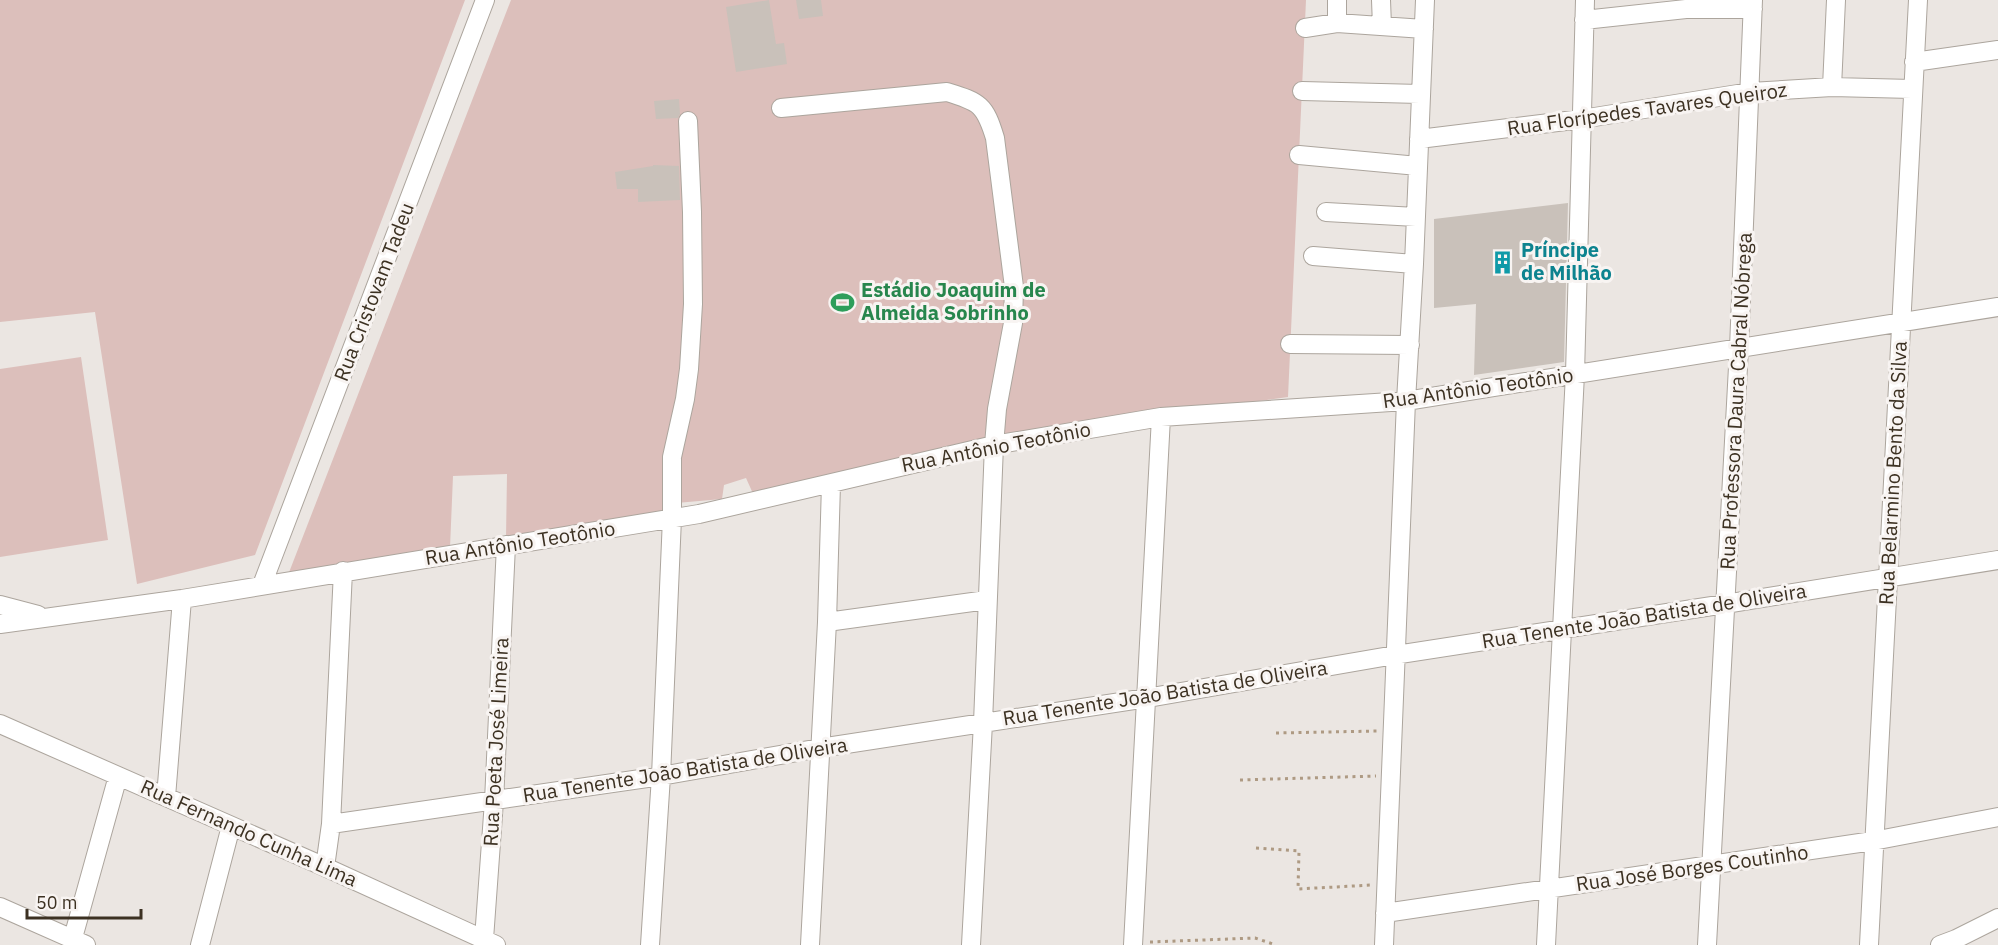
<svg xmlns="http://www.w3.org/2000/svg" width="1998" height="945" font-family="'IBM Plex Sans',sans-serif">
<rect width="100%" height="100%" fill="#ebe6e2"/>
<path fill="#dcbfbb" d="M 0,0 L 465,0 L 255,555 L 137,584 L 95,312 L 0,322 Z
M 511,0 L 1306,0 L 1288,397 L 1041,431 L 755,498 L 746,478 L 724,485 L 722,499 L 665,504 L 659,516 L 506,538 L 507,474 L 453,476 L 450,548 L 288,575 Z
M 81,357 L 108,540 L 0,557 L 0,369 Z"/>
<path fill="#c9c1ba" d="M 769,0 L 776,44 L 784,43 L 787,64 L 736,72 L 726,7 Z
M 796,0 L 821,0 L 823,16 L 799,19 Z
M 679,99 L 680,114 L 678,118 L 656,119 L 654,101 Z
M 653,165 L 679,166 L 680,200 L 638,202 L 638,189 L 617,189 L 615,172 L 653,166 Z
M 1568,203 L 1564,362 L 1474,375 L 1476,304 L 1434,308 L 1434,219 Z"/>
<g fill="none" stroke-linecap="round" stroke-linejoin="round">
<defs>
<path id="minor" d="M 1381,0 L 1382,26
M 1584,20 L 1686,9 L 1753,9
M 1337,23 L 1337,0
M 1305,28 L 1337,23 L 1424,29
M 1914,62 L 1998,50
M 1832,87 L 1836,0
M 1302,91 L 1420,94
M 781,108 L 947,92 C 980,102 985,105 995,138 L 1014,287 L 1013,323 L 997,409 L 994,445 L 983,723 L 971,945
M 1419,139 L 1582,119 L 1750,92 L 1832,87 L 1912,89
M 1299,155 L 1418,166
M 1326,212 L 1416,217
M 1313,256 L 1414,264
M 1290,344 L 1410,345
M 262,585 L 485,0
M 0,605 L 38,615
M 827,622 L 987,600
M 0,624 L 182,599 L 699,514 L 994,445 L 1161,417 L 1406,401 L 1998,307
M 0,724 L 325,867 L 496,945
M 166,797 L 182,599
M 331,824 L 661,776 L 820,748 L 1147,698 L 1395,655 L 1725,604 L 1998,560
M 325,867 L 331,824 L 343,571
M 0,907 L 86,945
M 1385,913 L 1873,841 L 1998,817
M 484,939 L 494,801 L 506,545
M 71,945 L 118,776
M 200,945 L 231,826
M 650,945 L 661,776 L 672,518 L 672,457 L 685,399 L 689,369 L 693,304 L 692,212 L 688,121
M 810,945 L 827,622 L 831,484
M 1133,945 L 1161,417
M 1384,945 L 1406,401 L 1414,264 L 1425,0
M 1546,945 L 1575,374 L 1585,0
M 1707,945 L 1739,348 L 1753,0
M 1869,945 L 1918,0
M 1940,945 L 1956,939 L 1998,918"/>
</defs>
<use href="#minor" stroke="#aca59d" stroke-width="20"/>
<path stroke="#ae9a83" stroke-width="3" stroke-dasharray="3 4.5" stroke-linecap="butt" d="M 1276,733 L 1378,731
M 1240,780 L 1376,776
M 1256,848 L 1299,851 L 1298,889 L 1372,885
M 1150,942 L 1255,938 L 1276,945"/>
<use href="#minor" stroke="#fff" stroke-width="18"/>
</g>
<defs>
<symbol id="building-bare" viewBox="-9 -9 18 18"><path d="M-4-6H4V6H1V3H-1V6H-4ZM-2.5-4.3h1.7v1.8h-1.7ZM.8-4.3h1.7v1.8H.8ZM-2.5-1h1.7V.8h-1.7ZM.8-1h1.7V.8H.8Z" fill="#0f9aa8" stroke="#f8f4f2" stroke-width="2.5" paint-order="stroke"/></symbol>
<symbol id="stadium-bare" viewBox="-9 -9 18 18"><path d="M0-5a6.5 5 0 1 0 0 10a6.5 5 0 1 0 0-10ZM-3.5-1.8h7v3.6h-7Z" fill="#2e9e5b" stroke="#f8f4f2" stroke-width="2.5" paint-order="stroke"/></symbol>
</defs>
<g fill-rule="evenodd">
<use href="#building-bare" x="1486" y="246" width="33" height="33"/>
<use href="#stadium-bare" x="826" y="286" width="33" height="33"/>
</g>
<g text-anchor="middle" stroke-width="6" stroke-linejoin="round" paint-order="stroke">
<g font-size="20" fill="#3c3122" stroke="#f8f4f2">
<text transform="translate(1647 109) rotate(-8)" y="7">Rua Florípedes Tavares Queiroz</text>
<text transform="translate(374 292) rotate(-69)" y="7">Rua Cristovam Tadeu</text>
<text transform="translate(1478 388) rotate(-8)" y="7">Rua Antônio Teotônio</text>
<text transform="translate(1736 401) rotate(-87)" y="7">Rua Professora Daura Cabral Nóbrega</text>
<text transform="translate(996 447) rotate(-11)" y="7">Rua Antônio Teotônio</text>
<text transform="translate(1893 473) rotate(-87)" y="7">Rua Belarmino Bento da Silva</text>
<text transform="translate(520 543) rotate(-9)" y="7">Rua Antônio Teotônio</text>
<text transform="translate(1644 616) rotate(-9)" y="7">Rua Tenente João Batista de Oliveira</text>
<text transform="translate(1165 693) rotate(-9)" y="7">Rua Tenente João Batista de Oliveira</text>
<text transform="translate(496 742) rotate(-87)" y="7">Rua Poeta José Limeira</text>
<text transform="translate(685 770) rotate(-9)" y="7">Rua Tenente João Batista de Oliveira</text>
<text transform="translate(249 833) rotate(24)" y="7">Rua Fernando Cunha Lima</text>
<text transform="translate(1692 868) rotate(-8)" y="7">Rua José Borges Coutinho</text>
</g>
<g font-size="20" font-weight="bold" fill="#0d838f" stroke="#f8f4f2" text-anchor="start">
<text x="1521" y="257">Príncipe<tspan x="1521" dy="23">de Milhão</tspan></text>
</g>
<g font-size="20" font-weight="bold" fill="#27864d" stroke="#f8f4f2" text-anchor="start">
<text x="861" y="297">Estádio Joaquim de<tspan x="861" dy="23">Almeida Sobrinho</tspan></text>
</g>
</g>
<path d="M27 909v9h114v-9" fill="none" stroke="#3c3122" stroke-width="3"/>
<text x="36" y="909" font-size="18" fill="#3c3122" stroke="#f8f4f2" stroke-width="4.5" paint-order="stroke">50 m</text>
</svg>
